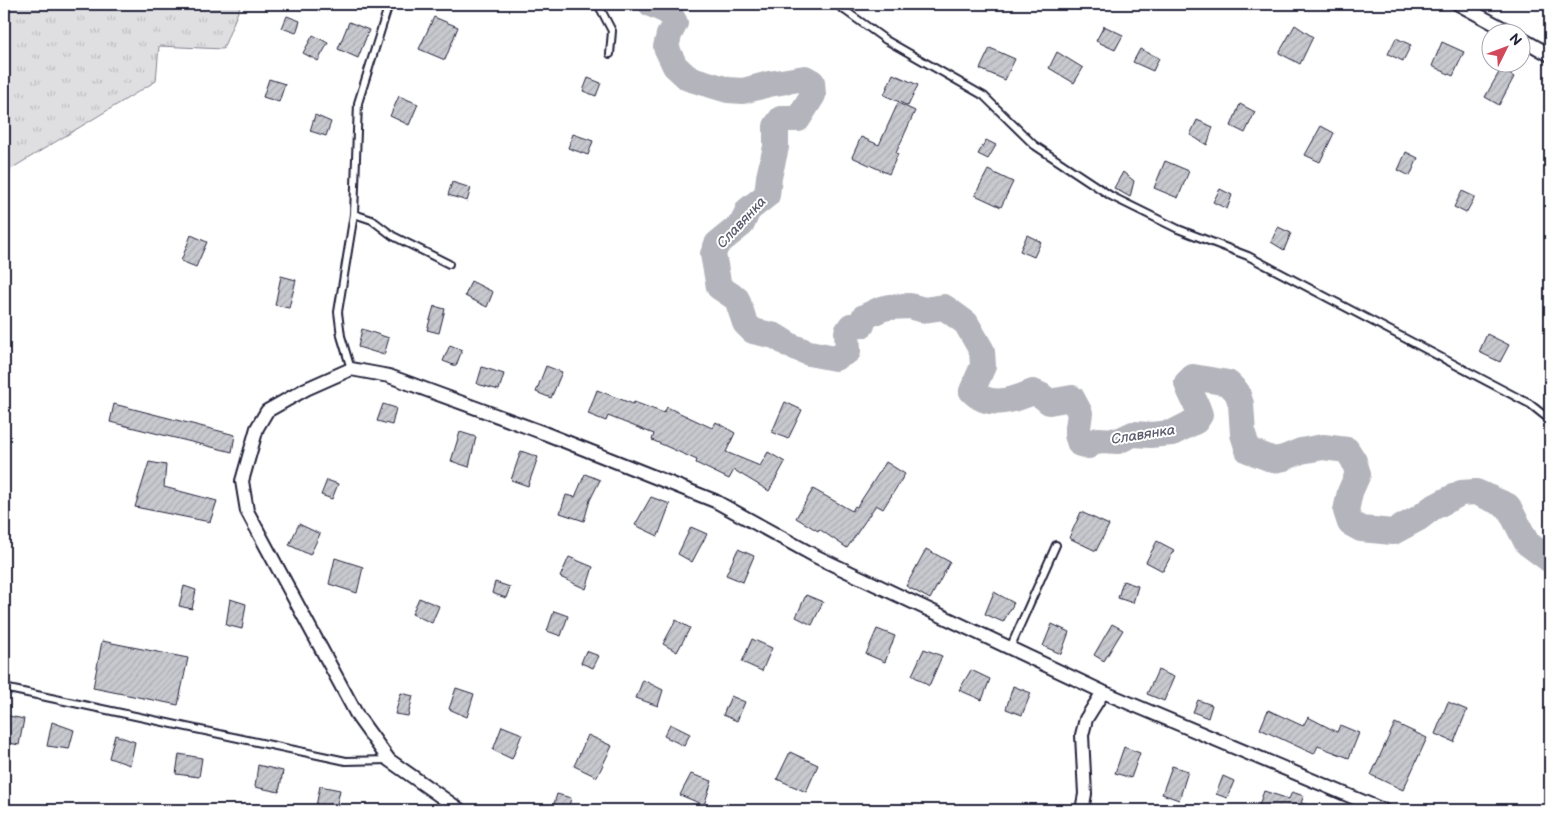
<svg xmlns="http://www.w3.org/2000/svg" width="1554" height="814" font-family="'Balsamiq Sans',sans-serif">
<defs>
<pattern id="grass-tufts" width="24" height="20" patternUnits="userSpaceOnUse" patternTransform="scale(1.25)"><rect width="24" height="20" fill="#dfdfe2"/><path d="M3 7l-1-3M5 7V3M7 7l1-3M15 17l-1-3M17 17v-4M19 17l1-3" fill="none" stroke="#bfbfc3"/></pattern>
<pattern id="building-hatch" width="6" height="6" patternUnits="userSpaceOnUse" patternTransform="scale(1.25)"><rect width="6" height="6" fill="#c8c8cf"/><path d="M-1 1l2-2M0 6l6-6M5 7l2-2" fill="none" stroke="#acacb3"/></pattern>
</defs>
<rect width="100%" height="100%" fill="#fff"/>
<filter id="ink" filterUnits="userSpaceOnUse"><feTurbulence type="fractalNoise" baseFrequency=".02" numOctaves="2"/><feDisplacementMap in="SourceGraphic" scale="10" xChannelSelector="R" yChannelSelector="G"/><feConvolveMatrix kernelMatrix="1 2 1 2 8 2 1 2 1" color-interpolation-filters="sRGB"/></filter>
<g filter="url(#ink)">
<path fill="url(#grass-tufts)" stroke="#80808e" d="M 4,4 L 241,4 L 223,49 L 159,46 L 156,81 L 4,173 Z"/>
<g fill="none" stroke-linecap="round" stroke-linejoin="round">
<path stroke="#b4b4bc" stroke-width="26" d="M 651,4 L 669,12 L 675,23 L 669,35 L 666,47 L 675,66 L 688,78 L 728,90 L 743,91 L 769,84 L 805,78 L 812,82 L 813,95 L 798,119 L 781,119 L 776,126 L 776,147 L 769,177 L 767,195 L 748,210 L 742,224 L 717,244 L 713,254 L 719,287 L 737,299 L 745,323 L 753,331 L 775,336 L 791,346 L 809,353 L 835,358 L 848,351 L 847,332 L 851,326 L 862,325 L 864,317 L 881,309 L 889,307 L 910,306 L 924,310 L 944,307 L 966,323 L 982,351 L 983,366 L 972,391 C 989,409 1014,400 1033,392 L 1042,396 L 1049,402 L 1072,398 L 1080,413 L 1077,435 L 1080,444 L 1088,446 L 1098,440 L 1118,441 L 1133,434 L 1150,435 L 1172,433 L 1196,421 L 1200,415 C 1197,403 1190,394 1187,383 L 1193,377 L 1228,383 L 1237,392 L 1241,404 L 1243,434 L 1248,450 L 1274,460 L 1284,458 L 1301,451 L 1323,447 L 1347,450 L 1354,461 L 1358,474 L 1350,492 L 1346,511 L 1350,523 L 1361,529 L 1393,532 L 1419,518 L 1432,508 L 1461,493 L 1476,492 L 1508,506 L 1527,543 L 1550,560"/>
</g>
<path fill="url(#building-hatch)" stroke="#22223b" d="M 287,16 L 300,21 L 296,33 L 282,28 Z
M 434,17 L 458,27 L 445,60 L 419,49 Z
M 349,22 L 369,30 L 358,58 L 338,49 Z
M 1295,25 L 1313,37 L 1300,64 L 1279,53 Z
M 1104,26 L 1123,35 L 1115,50 L 1096,41 Z
M 313,35 L 328,43 L 318,61 L 303,53 Z
M 1396,38 L 1411,45 L 1403,61 L 1388,54 Z
M 1442,42 L 1464,52 L 1453,76 L 1432,66 Z
M 990,48 L 1015,59 L 1005,80 L 980,69 Z
M 1140,49 L 1159,58 L 1153,71 L 1133,62 Z
M 1057,52 L 1083,68 L 1074,83 L 1049,68 Z
M 1501,69 L 1514,77 L 1499,105 L 1485,97 Z
M 893,74 L 918,85 L 908,106 L 884,95 Z
M 588,78 L 601,83 L 596,96 L 583,91 Z
M 269,79 L 285,84 L 279,102 L 263,97 Z
M 399,96 L 418,104 L 409,125 L 390,116 Z
M 898,103 L 915,111 L 896,153 L 898,154 L 889,174 L 852,157 L 861,137 L 879,145 Z
M 1240,104 L 1255,112 L 1245,133 L 1231,126 Z
M 315,115 L 331,122 L 326,136 L 310,131 Z
M 1197,120 L 1213,127 L 1207,145 L 1190,135 Z
M 1321,126 L 1334,133 L 1320,162 L 1305,155 Z
M 573,134 L 593,141 L 588,155 L 568,148 Z
M 986,140 L 996,145 L 988,159 L 978,154 Z
M 1406,152 L 1418,158 L 1410,176 L 1398,170 Z
M 1165,161 L 1189,171 L 1178,198 L 1154,188 Z
M 988,170 L 1013,182 L 1001,207 L 975,195 Z
M 1123,172 L 1134,181 L 1130,197 L 1114,188 Z
M 452,182 L 471,188 L 467,201 L 448,195 Z
M 1220,189 L 1232,195 L 1227,209 L 1213,202 Z
M 1462,191 L 1475,197 L 1466,213 L 1454,207 Z
M 1278,227 L 1291,233 L 1284,250 L 1271,242 Z
M 191,235 L 207,242 L 196,267 L 181,261 Z
M 1027,235 L 1041,242 L 1034,257 L 1020,251 Z
M 281,276 L 296,280 L 289,308 L 275,305 Z
M 471,281 L 493,292 L 487,307 L 465,296 Z
M 434,306 L 445,309 L 439,333 L 427,330 Z
M 362,329 L 389,338 L 384,355 L 358,347 Z
M 1487,334 L 1509,345 L 1500,362 L 1479,352 Z
M 450,345 L 462,350 L 456,366 L 443,361 Z
M 546,366 L 562,372 L 551,398 L 536,392 Z
M 482,367 L 504,374 L 499,390 L 477,384 Z
M 597,390 L 633,404 L 634,402 L 664,413 L 667,407 L 712,428 L 716,422 L 735,433 L 726,452 L 760,466 L 768,452 L 785,462 L 769,491 L 734,470 L 729,479 L 696,463 L 697,460 L 652,440 L 654,434 L 608,416 L 606,421 L 588,414 Z
M 785,402 L 802,410 L 788,439 L 772,432 Z
M 114,404 L 235,435 L 232,452 L 110,422 Z
M 383,404 L 396,408 L 392,425 L 377,421 Z
M 460,432 L 476,437 L 469,467 L 451,461 Z
M 521,451 L 538,457 L 528,486 L 511,480 Z
M 149,462 L 166,465 L 164,487 L 217,501 L 210,522 L 135,507 Z
M 886,462 L 905,474 L 883,509 L 876,505 L 847,548 L 819,529 L 818,531 L 796,518 L 813,489 L 852,511 L 855,506 L 857,507 Z
M 585,474 L 600,480 L 590,500 L 584,521 L 560,513 L 566,495 L 575,497 Z
M 327,480 L 338,484 L 332,499 L 321,495 Z
M 651,497 L 670,504 L 658,536 L 635,525 Z
M 1081,512 L 1109,525 L 1096,551 L 1069,538 Z
M 299,524 L 320,534 L 310,555 L 289,545 Z
M 691,527 L 707,534 L 692,562 L 678,554 Z
M 1157,541 L 1174,550 L 1163,571 L 1146,562 Z
M 738,549 L 754,556 L 743,582 L 726,575 Z
M 926,549 L 950,562 L 930,599 L 906,586 Z
M 569,557 L 593,567 L 586,589 L 560,577 Z
M 335,558 L 363,567 L 357,593 L 329,584 Z
M 1123,581 L 1138,586 L 1133,603 L 1118,598 Z
M 495,582 L 510,587 L 506,598 L 492,593 Z
M 184,586 L 196,590 L 192,609 L 179,606 Z
M 994,592 L 1014,603 L 1003,622 L 985,614 Z
M 806,595 L 823,602 L 812,625 L 796,617 Z
M 419,598 L 439,606 L 432,623 L 412,614 Z
M 230,599 L 246,604 L 242,629 L 226,625 Z
M 554,611 L 568,616 L 561,636 L 547,631 Z
M 676,620 L 690,628 L 677,652 L 663,644 Z
M 1052,624 L 1069,632 L 1061,654 L 1043,646 Z
M 1112,624 L 1123,630 L 1104,661 L 1094,655 Z
M 877,629 L 895,636 L 885,662 L 866,654 Z
M 752,639 L 772,648 L 762,671 L 742,662 Z
M 102,641 L 188,658 L 178,705 L 93,688 Z
M 924,649 L 942,656 L 929,686 L 912,675 Z
M 586,651 L 599,656 L 593,668 L 581,663 Z
M 971,670 L 990,679 L 982,700 L 959,690 Z
M 1158,670 L 1174,677 L 1164,701 L 1147,694 Z
M 643,680 L 663,690 L 658,706 L 636,698 Z
M 1013,686 L 1031,693 L 1022,715 L 1006,709 Z
M 456,688 L 474,694 L 467,717 L 449,709 Z
M 401,693 L 413,696 L 408,716 L 395,714 Z
M 731,696 L 745,702 L 737,721 L 723,715 Z
M 1198,700 L 1212,705 L 1208,718 L 1193,712 Z
M 1448,702 L 1467,710 L 1454,742 L 1435,734 Z
M 1268,710 L 1303,726 L 1308,717 L 1337,732 L 1340,725 L 1359,733 L 1349,758 L 1318,746 L 1314,754 L 1260,729 Z
M 4,715 L 24,719 L 19,745 L 4,742 Z
M 52,722 L 74,730 L 69,749 L 47,746 Z
M 1395,723 L 1427,738 L 1403,790 L 1371,775 Z
M 670,724 L 690,734 L 684,746 L 664,736 Z
M 502,726 L 522,734 L 512,759 L 493,750 Z
M 115,735 L 135,742 L 130,765 L 109,758 Z
M 588,735 L 612,746 L 597,777 L 574,766 Z
M 1124,747 L 1140,753 L 1131,778 L 1115,773 Z
M 790,752 L 818,765 L 806,792 L 777,779 Z
M 179,754 L 202,758 L 199,777 L 176,774 Z
M 258,765 L 283,771 L 279,792 L 255,787 Z
M 1172,766 L 1188,771 L 1179,800 L 1162,794 Z
M 691,774 L 712,781 L 704,805 L 680,795 Z
M 1223,776 L 1234,781 L 1227,798 L 1216,794 Z
M 320,786 L 340,790 L 336,809 L 316,806 Z
M 1264,791 L 1289,799 L 1292,792 L 1304,796 L 1301,803 L 1316,808 L 1315,810 L 1275,810 L 1259,805 Z
M 557,794 L 571,798 L 568,810 L 552,810 Z"/>
<g fill="none" stroke-linecap="round" stroke-linejoin="round">
<defs>
<path id="lane" d="M 593,4 L 599,6 L 612,31 L 610,54
M 836,4 L 886,40 L 984,96 L 1034,145 L 1111,196 L 1178,229 L 1248,256 L 1530,404 L 1550,420
M 354,214 L 372,220 L 393,236 L 449,264
M 351,369 L 341,336 L 338,312 L 354,214 L 358,103 L 389,4
M 1010,648 L 1056,545
M 4,688 L 346,761 L 389,760"/>
<path id="street" d="M 1458,4 L 1510,32
M 1522,39 L 1550,55
M 460,810 L 389,760 L 358,717 L 247,511 L 242,481 L 257,428 L 267,411 L 306,389 L 351,369 L 389,376 L 544,433 L 715,501 L 817,557 L 1103,692 L 1383,810
M 1082,810 L 1085,794 L 1082,735 L 1086,719 L 1103,692"/>
</defs>
<use href="#lane" stroke="#22223b" stroke-width="10"/>
<use href="#street" stroke="#22223b" stroke-width="16"/>
<use href="#lane" stroke="#fff" stroke-width="6"/>
<use href="#street" stroke="#fff" stroke-width="12"/>
</g>
</g>
<g text-anchor="middle" stroke-width="4" stroke-linejoin="round" paint-order="stroke">
<g font-size="14" font-style="italic" fill="#5c5c6f" stroke="#fff">
<text transform="translate(741 222) rotate(-47)" y="5">Славянка</text>
<text transform="translate(1143 434) rotate(-9)" y="5">Славянка</text>
</g>
</g>
<rect width="1554" height="814" fill="none" stroke="#fff" stroke-width="20"/>
<rect x="10" y="10" width="1534" height="794" fill="none" stroke="#22223b" stroke-width="2" filter="url(#ink)"/>
<g transform="translate(1506 48) rotate(48)"><circle r="24" fill="#ffffff" stroke="#a7a7b1"/>
<path d="M0-4L9 19L0 12L-9 19Z" fill="#d1495b"/>
<text y="-8" font-size="14" font-weight="bold" text-anchor="middle" fill="#22223b">N</text>
</g>
</svg>
